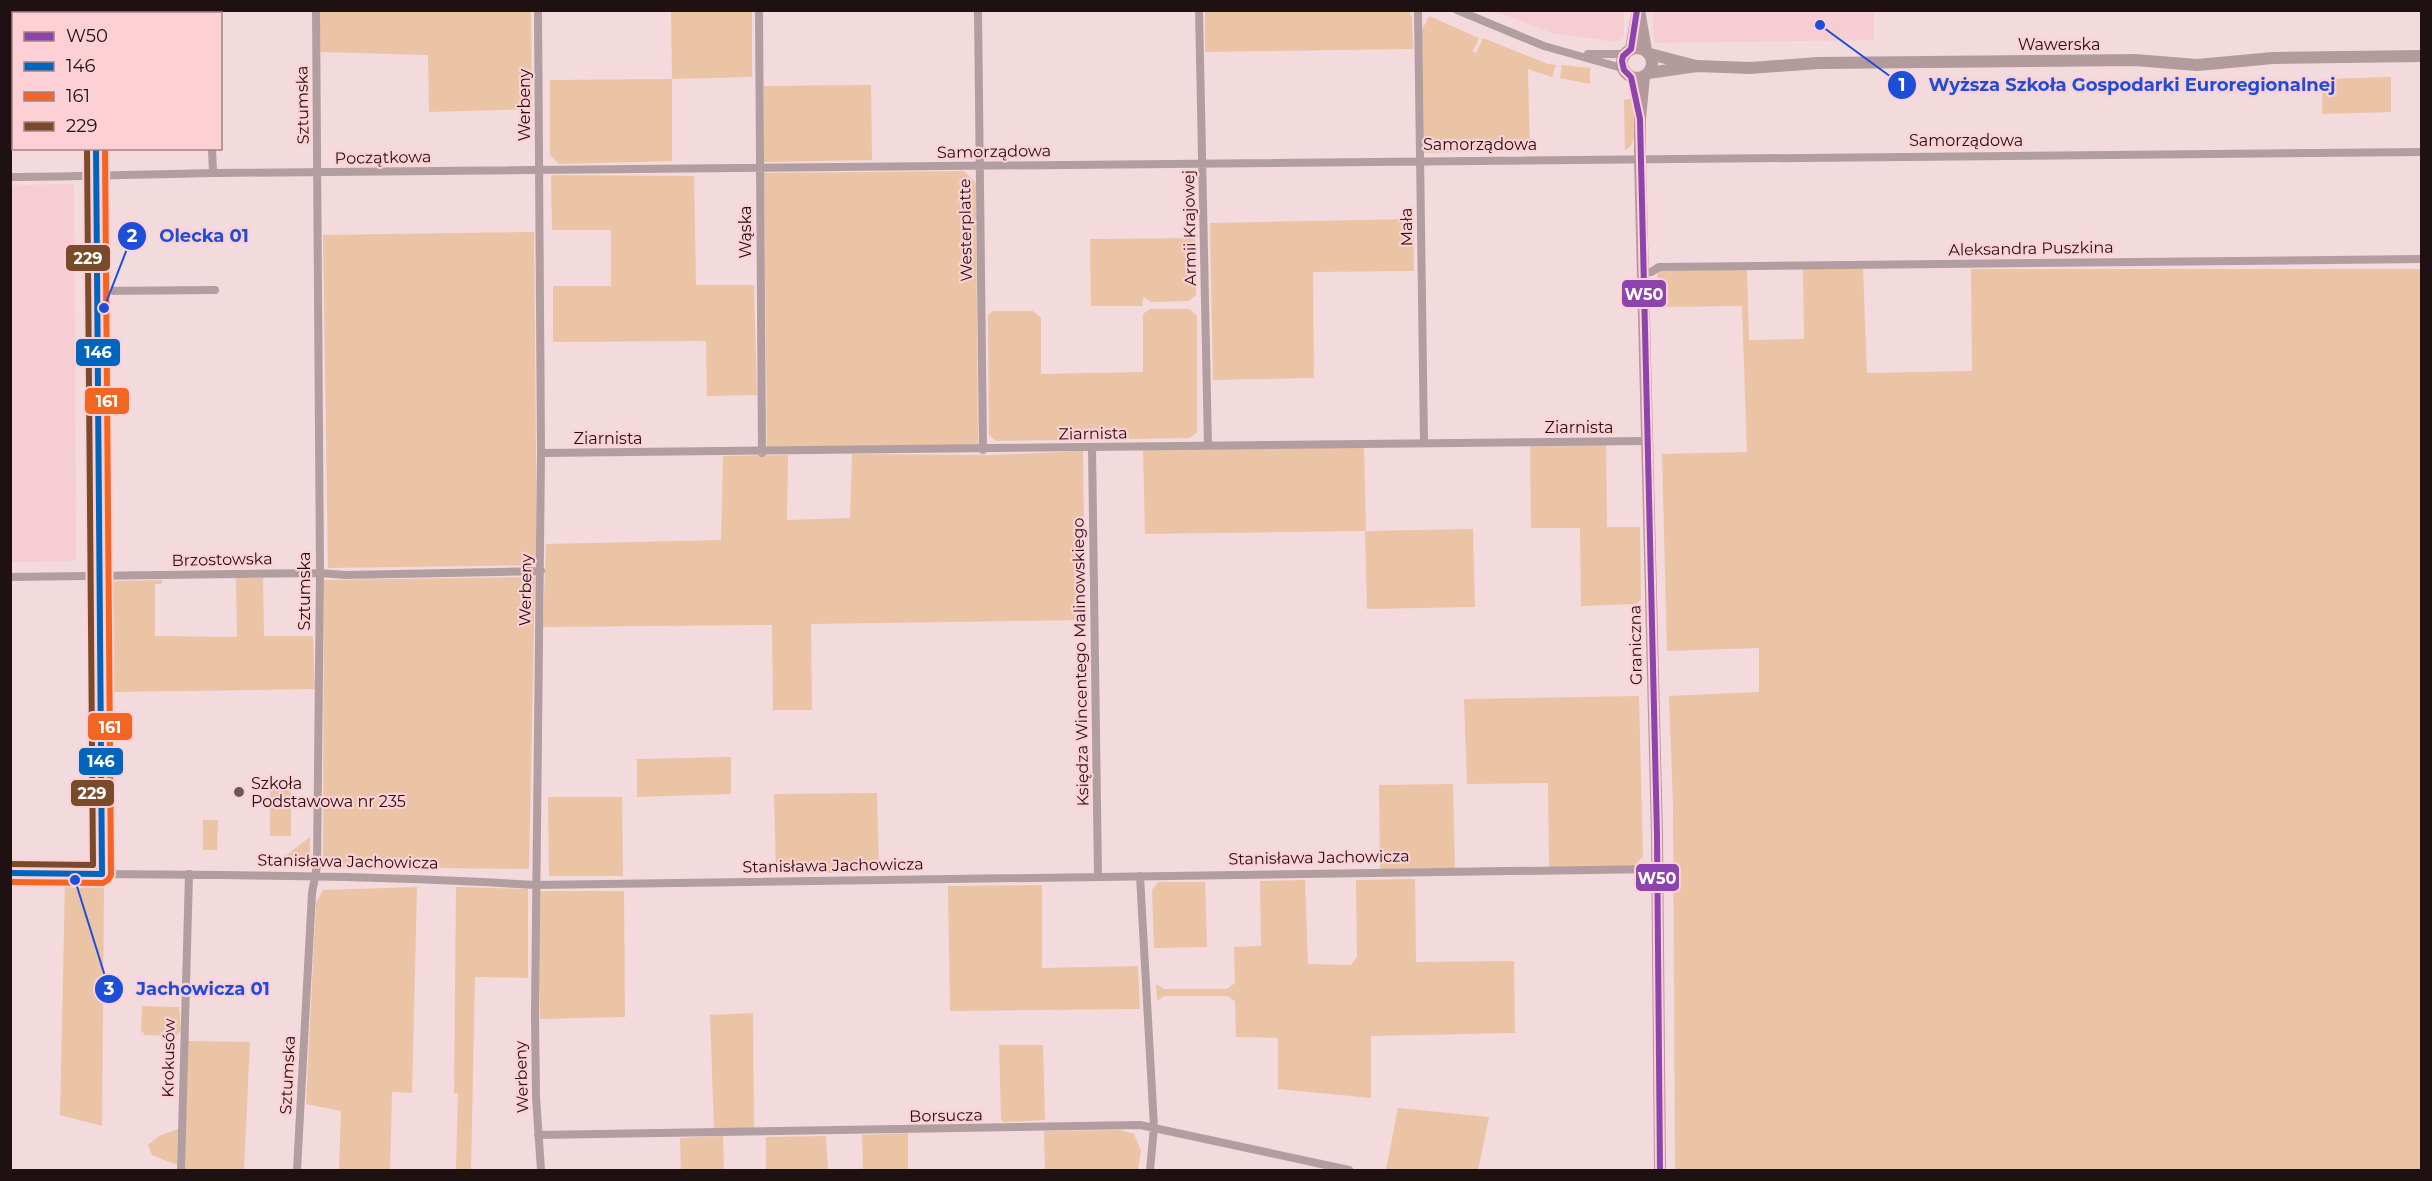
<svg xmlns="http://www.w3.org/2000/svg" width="2432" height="1181" font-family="Montserrat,sans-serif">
<rect width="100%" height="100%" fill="#f2dadd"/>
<path fill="#f5cdd2" d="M 1495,11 L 1624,11 L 1624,35 L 1616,42 L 1552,33 Z
M 1653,11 L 1874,11 L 1874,40 L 1654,43 Z
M 74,184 L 76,558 L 73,561 L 11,562 L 11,185 Z"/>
<path fill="#eac4a5" d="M 320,11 L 531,11 L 532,109 L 429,112 L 428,55 L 320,52 Z
M 671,11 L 752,11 L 752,77 L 672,79 L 672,161 L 559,164 L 550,155 L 550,80 L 672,79 Z
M 1205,11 L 1409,11 L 1412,17 L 1413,49 L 1205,52 Z
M 1429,16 L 1479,38 L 1473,51 L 1476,53 L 1483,38 L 1548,64 L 1556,65 L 1552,77 L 1528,69 L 1530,150 L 1424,153 L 1422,30 Z
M 1562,65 L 1590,68 L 1590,84 L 1560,78 Z
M 2391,77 L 2391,112 L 2322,114 L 2323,79 Z
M 871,85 L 872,160 L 764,162 L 764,86 Z
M 1632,98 C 1633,113 1641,143 1625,150 L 1624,100 Z
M 964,171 L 976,183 L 978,446 L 767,449 L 764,173 Z
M 551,175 L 694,176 L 696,285 L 754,285 L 757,395 L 707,396 L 706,341 L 553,342 L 553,286 L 611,286 L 611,230 L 552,230 Z
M 1413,219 L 1414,271 L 1313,272 L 1314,378 L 1213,380 L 1210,223 Z
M 534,232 L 537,565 L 328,568 L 323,235 Z
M 1195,238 L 1196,295 L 1189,301 L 1151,302 L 1143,297 L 1143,306 L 1091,306 L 1090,239 Z
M 1803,269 L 1863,269 L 1867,373 L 1972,371 L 1971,269 L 2421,269 L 2421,1170 L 1675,1170 L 1673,804 L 1669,696 L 1759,692 L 1759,648 L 1667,651 L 1662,454 L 1747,452 L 1742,306 L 1658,307 L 1657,270 L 1747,270 L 1749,340 L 1804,339 Z
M 1150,309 L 1190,309 L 1197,316 L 1197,432 L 1190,438 L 996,441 L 989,435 L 988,315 L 993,311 L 1033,311 L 1041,318 L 1041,374 L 1143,372 L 1143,314 Z
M 1606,442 L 1607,527 L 1640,527 L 1641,600 L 1636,604 L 1581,606 L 1580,528 L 1531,528 L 1530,444 Z
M 1364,446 L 1366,531 L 1473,529 L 1475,607 L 1367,609 L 1365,531 L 1145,534 L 1143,450 Z
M 1083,451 L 1085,620 L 811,624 L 812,710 L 773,710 L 772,625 L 543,627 L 546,544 L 721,540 L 723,456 L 788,455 L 787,520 L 850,518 L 852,454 L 990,455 Z
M 535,577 L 529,869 L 323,867 L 324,580 Z
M 236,578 L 263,578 L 264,636 L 313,636 L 315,689 L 113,692 L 113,581 L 163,580 L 161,584 L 155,584 L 155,636 L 237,637 Z
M 1639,696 L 1643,856 L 1634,866 L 1549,867 L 1548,783 L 1467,784 L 1464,699 Z
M 731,757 L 731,794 L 637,797 L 637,759 Z
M 1453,784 L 1455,868 L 1380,869 L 1379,785 Z
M 270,789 L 291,790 L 291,836 L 270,836 Z
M 877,793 L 879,872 L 776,874 L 774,794 Z
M 548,797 L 622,797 L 623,876 L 549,876 Z
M 203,820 L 218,820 L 217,850 L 203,850 Z
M 310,837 L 310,863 L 276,863 Z
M 1415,879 L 1416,962 L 1514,961 L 1515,1033 L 1371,1036 L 1371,1098 L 1278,1089 L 1278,1038 L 1236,1037 L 1235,1001 L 1227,996 L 1164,996 L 1157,1001 L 1156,984 L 1164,989 L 1227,989 L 1235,983 L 1234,947 L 1261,946 L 1260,881 L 1305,880 L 1308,964 L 1351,965 L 1357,957 L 1356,880 Z
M 65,882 L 104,883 L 102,1126 L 60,1115 Z
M 1158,882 L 1205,882 L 1207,947 L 1154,948 L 1152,890 Z
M 1042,885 L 1042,968 L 1138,966 L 1140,1009 L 950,1011 L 948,886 Z
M 417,887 L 412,1093 L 392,1092 L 390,1170 L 339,1170 L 341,1111 L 306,1104 L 316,902 L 323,890 Z
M 456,887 L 528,889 L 528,978 L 475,977 L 471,1170 L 456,1170 L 458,1093 L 454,1093 Z
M 538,891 L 624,891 L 625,1017 L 540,1019 Z
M 142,1006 L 179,1007 L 181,1031 L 176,1036 L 145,1035 L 141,1030 Z
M 753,1013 L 754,1128 L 714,1129 L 710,1015 Z
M 188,1041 L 250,1042 L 244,1170 L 184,1170 Z
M 999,1045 L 1043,1045 L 1045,1120 L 1003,1122 L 1001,1119 Z
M 1398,1108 L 1489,1117 L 1478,1170 L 1386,1170 Z
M 178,1129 L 177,1165 L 152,1155 L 148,1145 L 159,1136 Z
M 1120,1130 L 1134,1134 L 1141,1151 L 1138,1170 L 1045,1170 L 1044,1131 Z
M 908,1133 L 908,1170 L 863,1170 L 862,1135 Z
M 723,1136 L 724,1170 L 681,1170 L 680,1138 Z
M 826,1136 L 828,1170 L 766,1170 L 766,1137 Z"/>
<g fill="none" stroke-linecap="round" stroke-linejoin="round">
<path stroke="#b29da0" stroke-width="8" d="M 211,10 L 211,14
M 538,10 L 541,453 L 535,1015 L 536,1097 L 541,1170
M 759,10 L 762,453
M 978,10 L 983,450
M 1199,10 L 1208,446
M 1418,10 L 1424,443
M 1457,10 L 1544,46 L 1622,68
M 39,14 L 47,10
M 10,25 L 14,23
M 1588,54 L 1625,54
M 212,148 L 213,173
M 10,177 C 79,177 148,174 216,173 C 951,165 1686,157 2422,152
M 1643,273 L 1651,272 L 1659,267 L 2422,259
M 97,291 L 215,290
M 1092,447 L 1098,877
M 541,453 C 910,452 1278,444 1646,441
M 10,577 L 320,573 L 346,575 L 541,571
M 102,874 C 246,875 391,876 535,885 L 1657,869
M 1140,876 L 1154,1127 L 1150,1170
M 538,1135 L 1140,1125 L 1349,1170
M 181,1170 L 189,874
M 297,1170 L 312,893 L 317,866 L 320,573 L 316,10"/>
<path stroke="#b29a9d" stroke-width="12" d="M 95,10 L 95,14
M 1639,10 L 1646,50
M1622 63a15 15 0 1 1 30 0a15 15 0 1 1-30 0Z
M 1631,49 L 1637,15
M 1650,54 L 1696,66
M 1648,73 L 1697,66 L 1750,68 L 1818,63 L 2135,60 L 2197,65 L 2273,58 L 2422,56
M 1644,76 L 1640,119 L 1640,158 L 1657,835 L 1660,1170
M 10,873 L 102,874 L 96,148"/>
<defs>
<path id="bus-1" d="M 1637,10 L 1631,49 L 1623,56 L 1622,61 L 1624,70 L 1631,77 L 1640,119 L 1657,835 L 1660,1170"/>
<path id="bus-2" d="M 10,873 L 102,874 L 96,148"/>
<path id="bus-3" d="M 10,882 L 103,883 L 108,880 L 111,875 L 105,148"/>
<path id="bus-4" d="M 10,864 L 93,865 L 87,148"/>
</defs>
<use href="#bus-1" stroke="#fdd0d5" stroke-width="10"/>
<use href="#bus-2" stroke="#fdd0d5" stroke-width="10"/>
<use href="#bus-3" stroke="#fdd0d5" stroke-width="10"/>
<use href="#bus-4" stroke="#fdd0d5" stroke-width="10"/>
<use href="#bus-1" stroke="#8e44ad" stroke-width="6"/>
<use href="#bus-2" stroke="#0065bd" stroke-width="6"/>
<use href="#bus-3" stroke="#f26522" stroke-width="6"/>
<use href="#bus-4" stroke="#7a4b2a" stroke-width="6"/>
</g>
<circle fill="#695759" stroke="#fdd0d5" stroke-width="2" cx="239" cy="792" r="6"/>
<g text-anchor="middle" stroke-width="4.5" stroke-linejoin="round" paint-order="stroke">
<g font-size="16" fill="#1f1012" stroke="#fdd0d5">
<text x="2059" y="50">Wawerska</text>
<text transform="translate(302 105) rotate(-91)" y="6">Sztumska</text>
<text transform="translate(524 105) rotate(-90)" y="6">Werbeny</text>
<text x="1966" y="146">Samorządowa</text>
<text x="1480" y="150">Samorządowa</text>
<text transform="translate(994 151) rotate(-1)" y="6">Samorządowa</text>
<text transform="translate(383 157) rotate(-1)" y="6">Początkowa</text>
<text transform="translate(1406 227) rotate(-91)" y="6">Mała</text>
<text transform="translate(1189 228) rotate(-91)" y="6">Armii Krajowej</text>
<text transform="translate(965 230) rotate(-91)" y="6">Westerplatte</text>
<text transform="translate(745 232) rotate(-90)" y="6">Wąska</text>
<text transform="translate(2031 248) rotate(-1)" y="6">Aleksandra Puszkina</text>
<text x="1579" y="433">Ziarnista</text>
<text transform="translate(1093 433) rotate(-1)" y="6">Ziarnista</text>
<text x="608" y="444">Ziarnista</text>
<text transform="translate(222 559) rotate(-1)" y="6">Brzostowska</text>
<text transform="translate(525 590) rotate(-89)" y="6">Werbeny</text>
<text transform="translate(304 591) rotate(-90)" y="6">Sztumska</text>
<text transform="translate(1635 645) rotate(-91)" y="6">Graniczna</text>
<text transform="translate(1080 662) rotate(-91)" y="6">Księdza Wincentego Malinowskiego</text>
<text transform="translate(1319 857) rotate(-1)" y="6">Stanisława Jachowicza</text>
<text transform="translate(348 861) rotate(1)" y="6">Stanisława Jachowicza</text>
<text transform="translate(833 865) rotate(-1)" y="6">Stanisława Jachowicza</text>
<text transform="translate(168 1058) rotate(-89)" y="6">Krokusów</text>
<text transform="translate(287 1075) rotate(-87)" y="6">Sztumska</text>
<text transform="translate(521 1077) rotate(-92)" y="6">Werbeny</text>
<text transform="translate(946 1115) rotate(-1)" y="6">Borsucza</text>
</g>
<g font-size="16" fill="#1f1012" stroke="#fdd0d5" text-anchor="start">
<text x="251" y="789">Szkoła<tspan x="251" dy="18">Podstawowa nr 235</tspan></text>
</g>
</g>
<path fill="none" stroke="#1d4ed8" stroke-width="2" d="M1820 25L1902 85M104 308L132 236M75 880L109 989"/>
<g fill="#1d4ed8" stroke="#fdd0d5" stroke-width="2">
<circle cx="1820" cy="25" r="6"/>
<circle cx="104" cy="308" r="6"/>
<circle cx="75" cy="880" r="6"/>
<circle cx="1902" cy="85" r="15"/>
<circle cx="132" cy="236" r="15"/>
<circle cx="109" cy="989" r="15"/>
</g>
<g font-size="18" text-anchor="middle" font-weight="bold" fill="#fff">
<text x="1902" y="91">1</text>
<text x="132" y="242">2</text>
<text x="109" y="995">3</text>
</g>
<g font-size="18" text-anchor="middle" font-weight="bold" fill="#1d4ed8" stroke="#fdd0d5" stroke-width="4.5" stroke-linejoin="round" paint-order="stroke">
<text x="2132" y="91">Wyższa Szkoła Gospodarki Euroregionalnej</text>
<text x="204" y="242">Olecka 01</text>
<text x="203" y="995">Jachowicza 01</text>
</g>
<g stroke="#fdd0d5" stroke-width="2">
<rect x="65" y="244" width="46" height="28" rx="6" fill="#7a4b2a"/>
<rect x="1621" y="279" width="46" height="29" rx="6" fill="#8e44ad"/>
<rect x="75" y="338" width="46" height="29" rx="6" fill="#0065bd"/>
<rect x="84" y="387" width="46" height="28" rx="6" fill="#f26522"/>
<rect x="87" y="712" width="46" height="29" rx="6" fill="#f26522"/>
<rect x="78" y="747" width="46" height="29" rx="6" fill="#0065bd"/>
<rect x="70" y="779" width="45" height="28" rx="6" fill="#7a4b2a"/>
<rect x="1635" y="863" width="45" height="29" rx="6" fill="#8e44ad"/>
</g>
<g font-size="16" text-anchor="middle" font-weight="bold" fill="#fff">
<text x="88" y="264">229</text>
<text x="1644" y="300">W50</text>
<text x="98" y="358">146</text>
<text x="107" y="407">161</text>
<text x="110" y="733">161</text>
<text x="101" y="767">146</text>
<text x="92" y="799">229</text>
<text x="1657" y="884">W50</text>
</g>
<rect width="2432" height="1181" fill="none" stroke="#1f1012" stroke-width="24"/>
<rect x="12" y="12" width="210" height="138" fill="#fdd0d5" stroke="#a48387" stroke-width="1.5"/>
<rect x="24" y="32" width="30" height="9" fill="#8e44ad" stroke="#a48387" stroke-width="1.5"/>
<text x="66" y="42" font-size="18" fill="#1f1012">W50</text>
<rect x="24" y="62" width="30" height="9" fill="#0065bd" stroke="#a48387" stroke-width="1.5"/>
<text x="66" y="72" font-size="18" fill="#1f1012">146</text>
<rect x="24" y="92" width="30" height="9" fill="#f26522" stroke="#a48387" stroke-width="1.5"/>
<text x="66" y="102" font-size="18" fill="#1f1012">161</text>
<rect x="24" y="122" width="30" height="9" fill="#7a4b2a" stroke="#a48387" stroke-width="1.5"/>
<text x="66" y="132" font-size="18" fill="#1f1012">229</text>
</svg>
